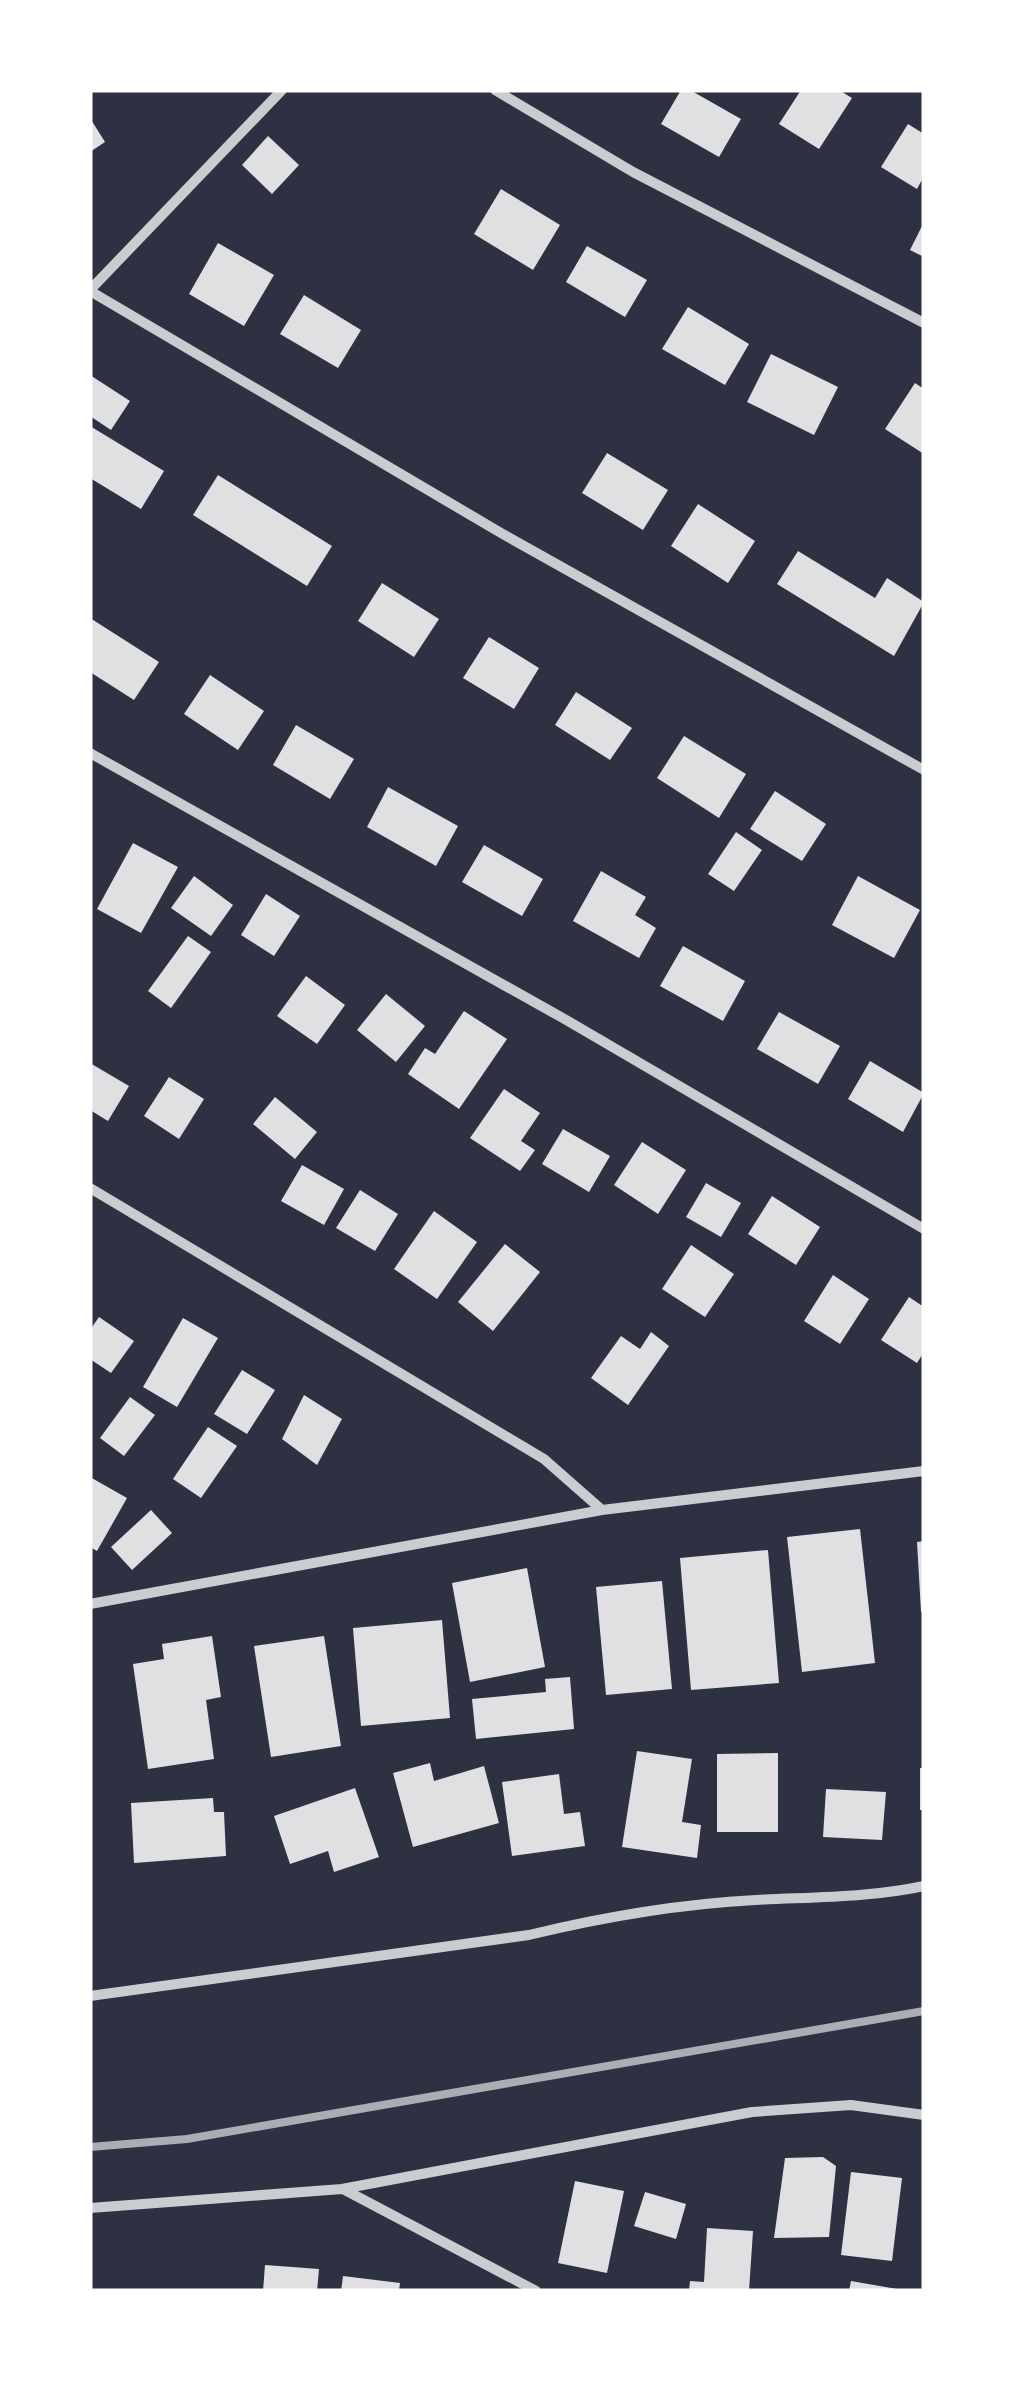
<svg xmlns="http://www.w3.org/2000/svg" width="1014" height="2381" font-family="Signika,sans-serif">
<rect width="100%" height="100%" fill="#2d3142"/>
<path fill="#e0e0e3" d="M 681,90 L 690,90 L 741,119 L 719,157 L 661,124 Z
M 801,90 L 839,90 L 852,98 L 819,149 L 779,124 Z
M 90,118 L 105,142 L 90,152 Z
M 908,124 L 924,134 L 924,176 L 917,189 L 881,167 Z
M 268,136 L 299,165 L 272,194 L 242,165 Z
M 501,189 L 560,225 L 533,270 L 474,234 Z
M 924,222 L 924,257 L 910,250 Z
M 218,243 L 274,275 L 244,326 L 189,294 Z
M 587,246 L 647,280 L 625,317 L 566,282 Z
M 304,295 L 361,330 L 338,368 L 280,334 Z
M 688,307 L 749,344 L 725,385 L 662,349 Z
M 771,354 L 838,387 L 814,435 L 747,402 Z
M 90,375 L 130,401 L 111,430 L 90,416 Z
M 915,383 L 924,389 L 924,454 L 885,429 Z
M 90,426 L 164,471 L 141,509 L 90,478 Z
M 607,453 L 668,490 L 643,530 L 582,493 Z
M 218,475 L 332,546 L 307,586 L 193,515 Z
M 698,504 L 755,541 L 728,583 L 671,546 Z
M 798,551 L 875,598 L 887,578 L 924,602 L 894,656 L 777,584 Z
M 382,583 L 439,619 L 414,657 L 358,621 Z
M 90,618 L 159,662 L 134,700 L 90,672 Z
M 489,637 L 539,668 L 514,709 L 463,678 Z
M 210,675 L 264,711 L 238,750 L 184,714 Z
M 576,692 L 632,728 L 610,760 L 555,725 Z
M 296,725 L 354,759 L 330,799 L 273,765 Z
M 684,736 L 746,774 L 719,818 L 657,778 Z
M 388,787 L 458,826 L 436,866 L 367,827 Z
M 775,791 L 826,824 L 802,861 L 750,829 Z
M 736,832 L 762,850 L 734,891 L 708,874 Z
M 133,843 L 178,867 L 141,933 L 97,909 Z
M 484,845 L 543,879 L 522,916 L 462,882 Z
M 601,871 L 646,897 L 635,915 L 656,928 L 639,958 L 573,921 Z
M 194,876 L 233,905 L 211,936 L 171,908 Z
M 858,876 L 920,910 L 894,958 L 832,925 Z
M 266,894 L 300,916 L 274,956 L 241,935 Z
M 188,936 L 211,952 L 171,1008 L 148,991 Z
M 683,946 L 745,981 L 723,1021 L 660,986 Z
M 306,976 L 345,1005 L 317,1044 L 277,1016 Z
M 386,994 L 425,1026 L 396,1062 L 357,1030 Z
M 464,1011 L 507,1039 L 459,1109 L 408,1074 L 425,1048 L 435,1054 Z
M 779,1012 L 840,1046 L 818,1084 L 757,1049 Z
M 870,1061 L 924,1093 L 903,1132 L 848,1099 Z
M 90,1063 L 129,1086 L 108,1121 L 90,1110 Z
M 169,1077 L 204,1099 L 179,1139 L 144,1116 Z
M 504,1089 L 540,1113 L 521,1141 L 535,1150 L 520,1171 L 470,1138 Z
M 275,1097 L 317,1132 L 295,1159 L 253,1124 Z
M 563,1129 L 610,1156 L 589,1192 L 542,1164 Z
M 642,1142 L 686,1170 L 658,1214 L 614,1185 Z
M 302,1165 L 344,1189 L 324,1225 L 281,1201 Z
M 706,1183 L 741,1203 L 721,1237 L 686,1217 Z
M 360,1190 L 398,1214 L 375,1251 L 336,1228 Z
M 772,1196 L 820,1227 L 796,1265 L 748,1234 Z
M 434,1211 L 477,1242 L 437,1299 L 394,1269 Z
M 505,1244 L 540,1272 L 493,1331 L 458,1302 Z
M 691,1245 L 734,1274 L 705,1317 L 662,1289 Z
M 833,1275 L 869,1299 L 840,1344 L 804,1321 Z
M 909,1297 L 924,1307 L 924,1352 L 917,1363 L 881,1340 Z
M 99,1317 L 134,1341 L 111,1373 L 90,1359 L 90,1330 Z
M 183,1318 L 218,1338 L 177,1407 L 143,1387 Z
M 651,1332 L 669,1346 L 628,1405 L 591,1378 L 621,1336 L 640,1349 Z
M 242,1370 L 275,1390 L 247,1434 L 214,1414 Z
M 304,1395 L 342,1419 L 317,1465 L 282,1439 Z
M 130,1397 L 155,1415 L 124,1456 L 100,1438 Z
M 208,1427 L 237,1446 L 201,1498 L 173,1479 Z
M 90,1477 L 127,1498 L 97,1551 L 90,1547 Z
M 151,1510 L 172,1533 L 132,1570 L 111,1547 Z
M 860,1529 L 875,1663 L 802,1672 L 787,1537 Z
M 924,1541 L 924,1612 L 921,1612 L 917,1542 Z
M 768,1550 L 779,1683 L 691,1690 L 680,1558 Z
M 527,1568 L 545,1667 L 470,1682 L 452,1583 Z
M 662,1581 L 672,1689 L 606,1695 L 596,1587 Z
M 442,1620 L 450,1718 L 361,1726 L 353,1628 Z
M 212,1636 L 221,1697 L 206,1700 L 214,1759 L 148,1769 L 133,1664 L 164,1659 L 162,1644 Z
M 324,1636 L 341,1746 L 271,1757 L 254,1646 Z
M 570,1677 L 574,1729 L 476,1739 L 472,1699 L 546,1692 L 545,1679 Z
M 637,1751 L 692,1759 L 682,1822 L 701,1825 L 697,1858 L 622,1847 Z
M 778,1753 L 778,1832 L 717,1832 L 717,1754 Z
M 430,1763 L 434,1781 L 484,1766 L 499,1823 L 413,1847 L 393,1773 Z
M 920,1768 L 924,1768 L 924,1810 L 920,1810 Z
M 559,1774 L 564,1814 L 580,1812 L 585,1846 L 512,1856 L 502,1782 Z
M 355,1788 L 379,1857 L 334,1872 L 328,1851 L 290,1864 L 274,1816 Z
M 826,1789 L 886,1792 L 882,1840 L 823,1837 Z
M 213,1798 L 214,1812 L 224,1812 L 226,1856 L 134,1863 L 131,1803 Z
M 823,2157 L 836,2166 L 829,2237 L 774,2238 L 785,2158 Z
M 851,2172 L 902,2178 L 892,2261 L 841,2255 Z
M 575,2181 L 624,2191 L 607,2273 L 558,2263 Z
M 645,2192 L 686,2204 L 676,2239 L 634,2226 Z
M 707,2228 L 753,2231 L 749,2291 L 689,2291 L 690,2281 L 704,2282 Z
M 265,2265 L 319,2269 L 317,2291 L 263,2291 Z
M 343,2276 L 400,2283 L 399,2291 L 341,2291 Z
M 851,2281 L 897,2289 L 897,2291 L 849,2291 Z"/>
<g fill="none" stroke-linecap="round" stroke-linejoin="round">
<path stroke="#caccd0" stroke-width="10" d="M 495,90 L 633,172 L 924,323
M 90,290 L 282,90
M 90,291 L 501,533 L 924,770
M 90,753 L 561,1017 L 924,1229
M 90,1188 L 544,1459 L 602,1510
M 90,1604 L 602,1510 L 924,1471
M 90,1996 L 529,1935 C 603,1917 680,1904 756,1900 C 814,1897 867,1898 924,1886
M 343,2189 L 536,2291
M 90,2208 L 342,2189 L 752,2112 L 851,2105 L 924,2115"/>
<path stroke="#abadb3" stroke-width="8" d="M 90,2147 L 187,2139 L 924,2011"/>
</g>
<rect width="1014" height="2381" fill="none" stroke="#ffffff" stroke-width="185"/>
</svg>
